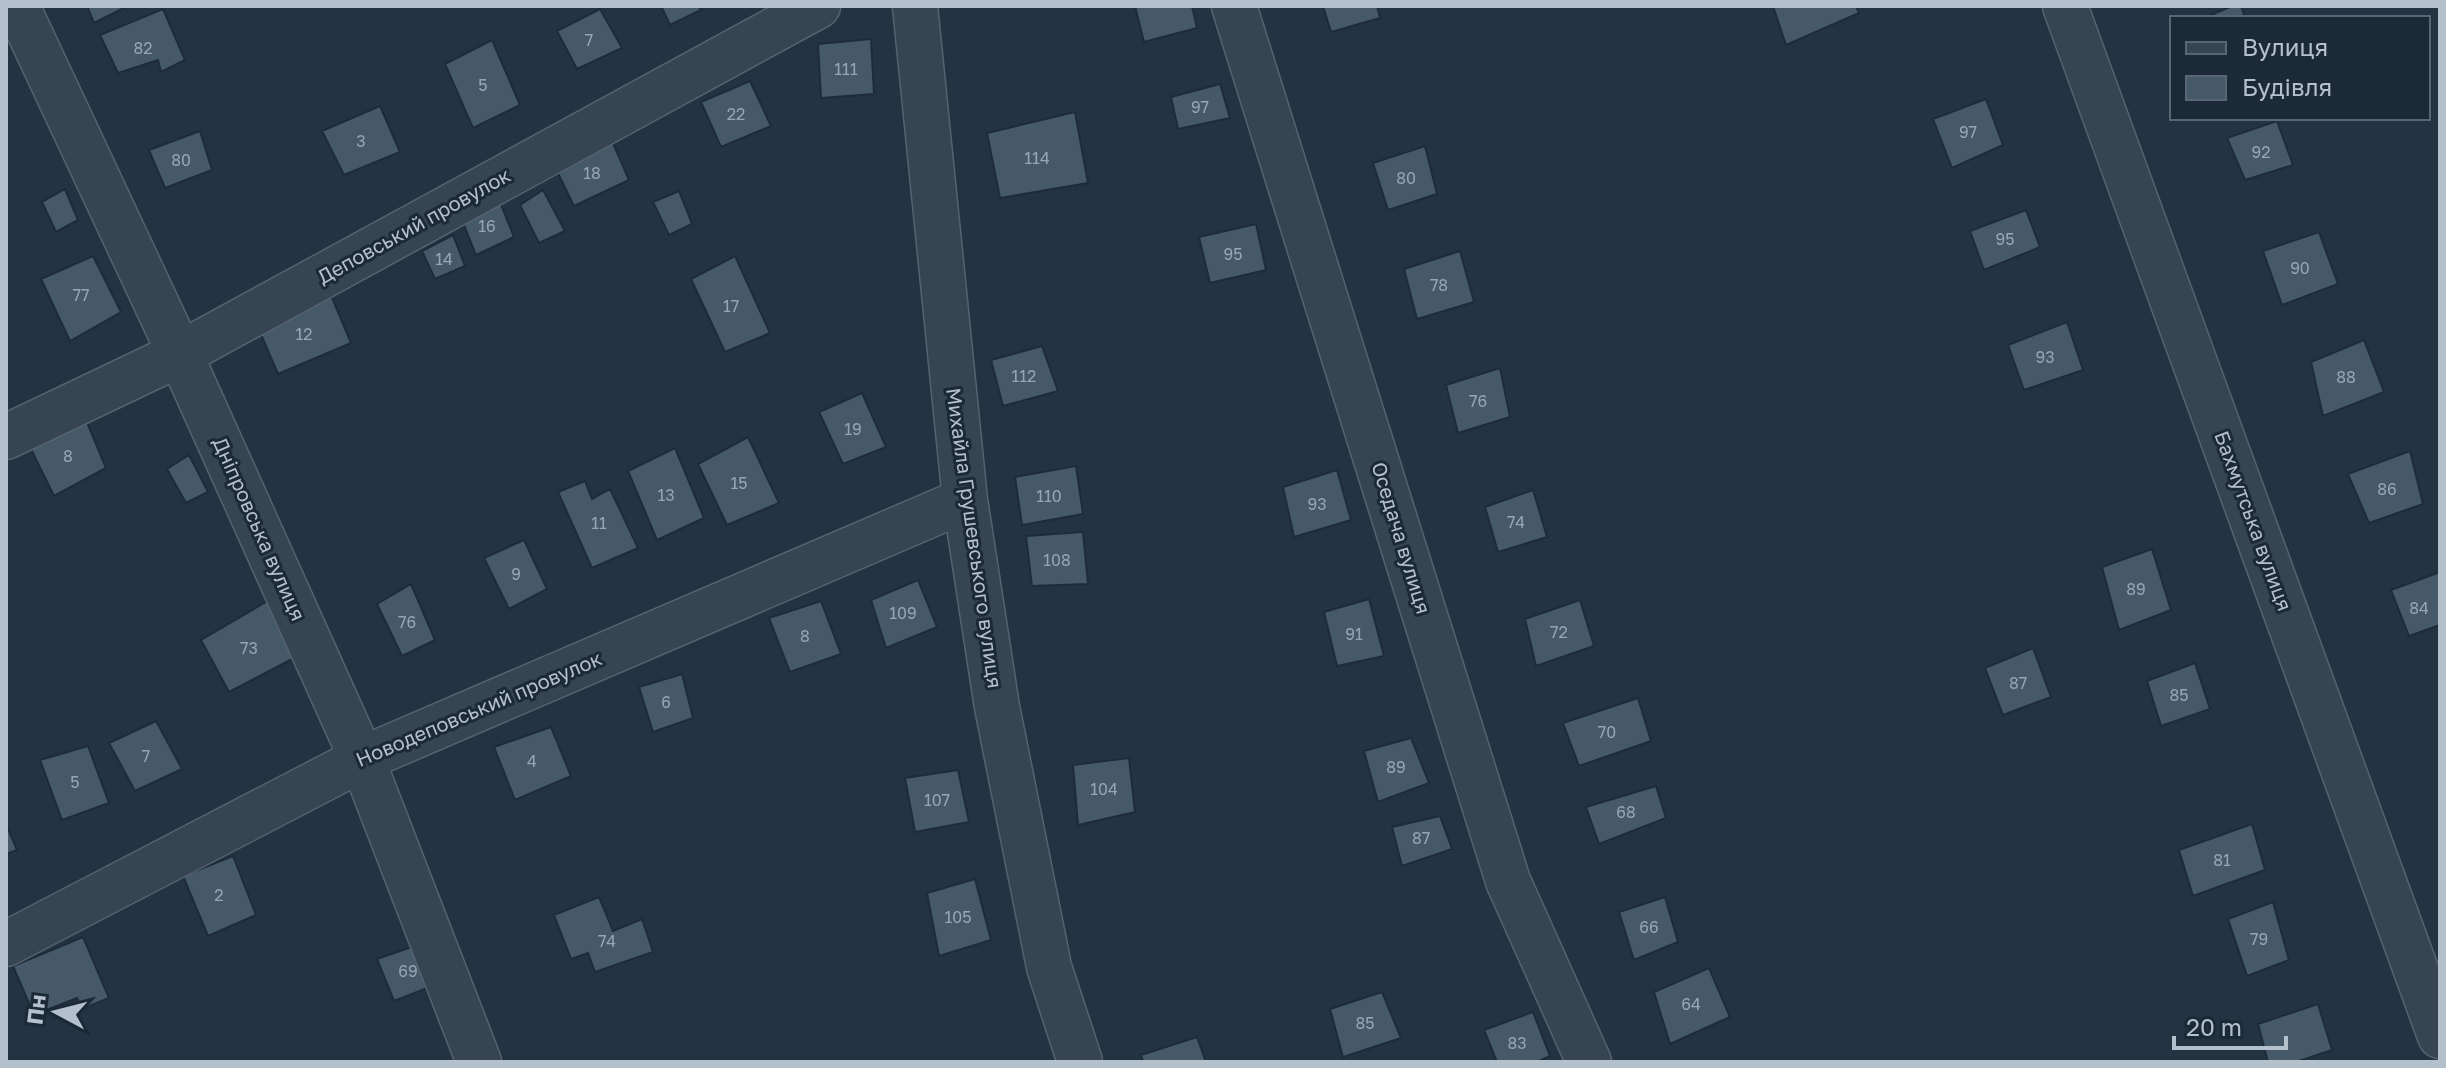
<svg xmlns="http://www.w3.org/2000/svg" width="2446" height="1068" font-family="'Golos Text',sans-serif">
<rect width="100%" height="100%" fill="#233342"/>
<path fill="#465969" stroke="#1e2c39" stroke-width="2" d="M 87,6 L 128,6 L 94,23 Z
M 661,6 L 699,6 L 701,10 L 670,25 Z
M 1135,6 L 1192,6 L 1197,28 L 1144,42 Z
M 1323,6 L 1377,6 L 1380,18 L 1331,32 Z
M 1773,6 L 1856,6 L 1859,13 L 1786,45 Z
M 2232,6 L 2241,6 L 2245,18 L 2204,18 Z
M 163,9 L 185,60 L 161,72 L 158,60 L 118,73 L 100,35 Z
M 600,9 L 622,48 L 577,69 L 557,31 Z
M 871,39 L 874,94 L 821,98 L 818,44 Z
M 492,40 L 520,105 L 473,128 L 445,64 Z
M 750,81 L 771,126 L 721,147 L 701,102 Z
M 1220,84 L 1230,118 L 1178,129 L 1171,97 Z
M 1986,99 L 2003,145 L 1952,168 L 1933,119 Z
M 380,106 L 400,152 L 344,175 L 322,131 Z
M 1075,112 L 1088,183 L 1000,198 L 987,133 Z
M 2277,121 L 2293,165 L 2245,180 L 2227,138 Z
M 200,131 L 212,170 L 165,188 L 149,150 Z
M 610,136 L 629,180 L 574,206 L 554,165 Z
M 1425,146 L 1437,194 L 1388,210 L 1373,163 Z
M 65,189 L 78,220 L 56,232 L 42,202 Z
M 543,190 L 565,231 L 539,243 L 520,205 Z
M 679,191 L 692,224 L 669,235 L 653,202 Z
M 498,197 L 514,237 L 476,255 L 460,215 Z
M 2026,210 L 2040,247 L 1984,270 L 1970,231 Z
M 1256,224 L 1266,270 L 1210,283 L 1199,237 Z
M 2319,232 L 2338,284 L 2282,305 L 2263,251 Z
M 453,235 L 465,266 L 435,279 L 422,251 Z
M 1460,251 L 1474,302 L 1417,319 L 1404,269 Z
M 93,256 L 121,312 L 70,341 L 41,279 Z
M 735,256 L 770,333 L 725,352 L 691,279 Z
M 328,288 L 351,343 L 278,374 L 257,325 Z
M 2067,322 L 2083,370 L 2024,390 L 2008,345 Z
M 2364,340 L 2384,392 L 2323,416 L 2311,362 Z
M 1042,346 L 1058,391 L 1003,406 L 991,360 Z
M 1500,368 L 1510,417 L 1458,433 L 1446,385 Z
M 862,393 L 886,447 L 843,464 L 819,412 Z
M 84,415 L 106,468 L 54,496 L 29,445 Z
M 748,437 L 779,503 L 727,525 L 698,464 Z
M 675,448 L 704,518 L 657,540 L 628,471 Z
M 2410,451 L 2423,504 L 2369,523 L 2348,474 Z
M 189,455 L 208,492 L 186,503 L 167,469 Z
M 1076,466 L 1083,514 L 1022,525 L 1015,477 Z
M 1337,470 L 1351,520 L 1294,537 L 1283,487 Z
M 585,481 L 592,499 L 610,489 L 638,548 L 592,568 L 558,492 Z
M 1533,490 L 1547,537 L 1498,552 L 1485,507 Z
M 1083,532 L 1088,584 L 1032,586 L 1026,536 Z
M 524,540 L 547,589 L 509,609 L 484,558 Z
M 2152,549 L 2171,610 L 2119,630 L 2102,567 Z
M 2440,572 L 2440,625 L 2409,636 L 2391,590 Z
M 918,580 L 937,627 L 886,648 L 871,600 Z
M 411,584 L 435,640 L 402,656 L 377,604 Z
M 271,599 L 296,657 L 229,692 L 201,640 Z
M 1369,599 L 1384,656 L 1337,666 L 1324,612 Z
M 1580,600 L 1594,646 L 1536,666 L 1525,619 Z
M 821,601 L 841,654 L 790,672 L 769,618 Z
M 2033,648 L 2051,697 L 2003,715 L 1985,668 Z
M 2195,663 L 2210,709 L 2161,726 L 2147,681 Z
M 682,674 L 693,718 L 653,732 L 639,687 Z
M 1638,698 L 1651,741 L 1579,766 L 1563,723 Z
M 156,721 L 182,769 L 135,791 L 109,743 Z
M 551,727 L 571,776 L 515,800 L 494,747 Z
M 1411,738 L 1429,783 L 1378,802 L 1364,751 Z
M 88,746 L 109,803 L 62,820 L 40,760 Z
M 1129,758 L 1135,812 L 1078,825 L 1073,765 Z
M 958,770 L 969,822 L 915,832 L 905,778 Z
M 1656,786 L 1666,818 L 1599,844 L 1586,807 Z
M 1440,816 L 1452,849 L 1402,866 L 1392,827 Z
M 6,824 L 17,850 L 6,854 Z
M 2252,824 L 2265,870 L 2193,896 L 2179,850 Z
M 233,856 L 256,915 L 208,936 L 183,876 Z
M 975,879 L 991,940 L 939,956 L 927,893 Z
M 599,897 L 613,931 L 642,919 L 653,952 L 595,972 L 588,953 L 571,959 L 554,915 Z
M 1665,897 L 1678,942 L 1634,960 L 1619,912 Z
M 2273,902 L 2289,960 L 2247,976 L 2228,919 Z
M 83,937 L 109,998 L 82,1009 L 77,998 L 34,1015 L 13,966 Z
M 423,943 L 440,983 L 394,1001 L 377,959 Z
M 1709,968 L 1730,1017 L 1670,1044 L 1654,992 Z
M 1382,992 L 1401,1038 L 1343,1057 L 1330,1009 Z
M 2318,1004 L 2332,1050 L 2296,1062 L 2268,1062 L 2258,1024 Z
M 1533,1012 L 1550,1056 L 1537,1062 L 1497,1062 L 1484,1030 Z
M 1197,1037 L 1206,1062 L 1143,1062 L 1141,1055 Z"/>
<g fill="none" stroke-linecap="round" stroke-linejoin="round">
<defs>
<path id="minor" d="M 17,6 L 180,354 L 362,759 L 479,1062
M 915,6 L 965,500 L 997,707 L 1049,967 L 1080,1062
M 1234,6 L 1508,881 L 1589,1062
M 2065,6 L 2440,1036
M 6,437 L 180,354 L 818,6
M 6,944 L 362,759 L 965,500"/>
</defs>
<use href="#minor" stroke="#55636f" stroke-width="47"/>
<use href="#minor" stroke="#374552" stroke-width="44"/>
</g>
<g text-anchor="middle" stroke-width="6" stroke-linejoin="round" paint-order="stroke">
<g font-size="16" fill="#98a6b3">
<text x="589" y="46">7</text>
<text x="143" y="54">82</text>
<text x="846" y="75">111</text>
<text x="483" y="91">5</text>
<text x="1200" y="113">97</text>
<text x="736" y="120">22</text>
<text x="1968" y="138">97</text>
<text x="361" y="147">3</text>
<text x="2261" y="158">92</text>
<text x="1037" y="164">114</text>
<text x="181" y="166">80</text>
<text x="592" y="179">18</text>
<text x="1406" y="184">80</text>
<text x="487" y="232">16</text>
<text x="2005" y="245">95</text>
<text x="1233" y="260">95</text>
<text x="444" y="265">14</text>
<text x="2300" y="274">90</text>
<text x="1439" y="291">78</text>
<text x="81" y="301">77</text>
<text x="731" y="312">17</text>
<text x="304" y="340">12</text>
<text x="2045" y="363">93</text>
<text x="1024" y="382">112</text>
<text x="2346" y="383">88</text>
<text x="1478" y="407">76</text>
<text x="853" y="435">19</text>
<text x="68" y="462">8</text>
<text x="739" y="489">15</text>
<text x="2387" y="495">86</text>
<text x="666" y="501">13</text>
<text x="1049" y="502">110</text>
<text x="1317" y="510">93</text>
<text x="1516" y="528">74</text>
<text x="599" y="529">11</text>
<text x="1057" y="566">108</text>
<text x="516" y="580">9</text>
<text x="2136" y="595">89</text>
<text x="2419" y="614">84</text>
<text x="903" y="619">109</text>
<text x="407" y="628">76</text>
<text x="1559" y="638">72</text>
<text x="1354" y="640">91</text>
<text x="805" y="642">8</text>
<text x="249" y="654">73</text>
<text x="2018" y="689">87</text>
<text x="2179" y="701">85</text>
<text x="666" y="708">6</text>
<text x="1607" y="738">70</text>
<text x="146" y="762">7</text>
<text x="532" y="767">4</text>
<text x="1396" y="773">89</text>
<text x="75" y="788">5</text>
<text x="1104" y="795">104</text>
<text x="937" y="806">107</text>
<text x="1626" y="818">68</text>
<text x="1421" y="844">87</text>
<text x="2222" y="866">81</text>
<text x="219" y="901">2</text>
<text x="958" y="923">105</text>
<text x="1649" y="933">66</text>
<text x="2259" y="945">79</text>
<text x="607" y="947">74</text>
<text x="408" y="977">69</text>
<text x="1691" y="1010">64</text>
<text x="1365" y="1029">85</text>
<text x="1517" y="1049">83</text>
</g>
<g font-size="20" fill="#b4c0cc" stroke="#1c2a37">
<text transform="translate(414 226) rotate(-29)" y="7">Деповський провулок</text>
<text transform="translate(2253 521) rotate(70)" y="7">Бахмутська вулиця</text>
<text transform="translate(259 529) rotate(66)" y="7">Дніпровська вулиця</text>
<text transform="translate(974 538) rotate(82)" y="7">Михайла Грушевського вулиця</text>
<text transform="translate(1401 538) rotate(73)" y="7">Оседача вулиця</text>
<text transform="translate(479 709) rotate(-23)" y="7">Новодеповський провулок</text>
</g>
</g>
<rect width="2446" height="1068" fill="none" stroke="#b4c0cc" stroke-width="16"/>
<rect x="2170" y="16" width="260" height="104" fill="#1c2a37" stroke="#596673" stroke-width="2"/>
<rect x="2186" y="42" width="40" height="12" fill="#374552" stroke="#596673" stroke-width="2"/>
<text x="2242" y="56" font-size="24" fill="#b4c0cc">Вулиця</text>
<rect x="2186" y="76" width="40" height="24" fill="#465969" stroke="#596673" stroke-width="2"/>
<text x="2242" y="96" font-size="24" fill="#b4c0cc">Будівля</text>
<g transform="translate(56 1012) rotate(277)" stroke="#1c2a37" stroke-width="6" paint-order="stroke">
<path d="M0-6L14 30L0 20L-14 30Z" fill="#b4c0cc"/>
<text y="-12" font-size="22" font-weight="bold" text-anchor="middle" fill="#b4c0cc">Пн</text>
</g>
<path d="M2174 1036v12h112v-12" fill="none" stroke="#b4c0cc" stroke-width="4"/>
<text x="2186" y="1036" font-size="24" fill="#b4c0cc" stroke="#1c2a37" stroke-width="6" paint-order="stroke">20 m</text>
</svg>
